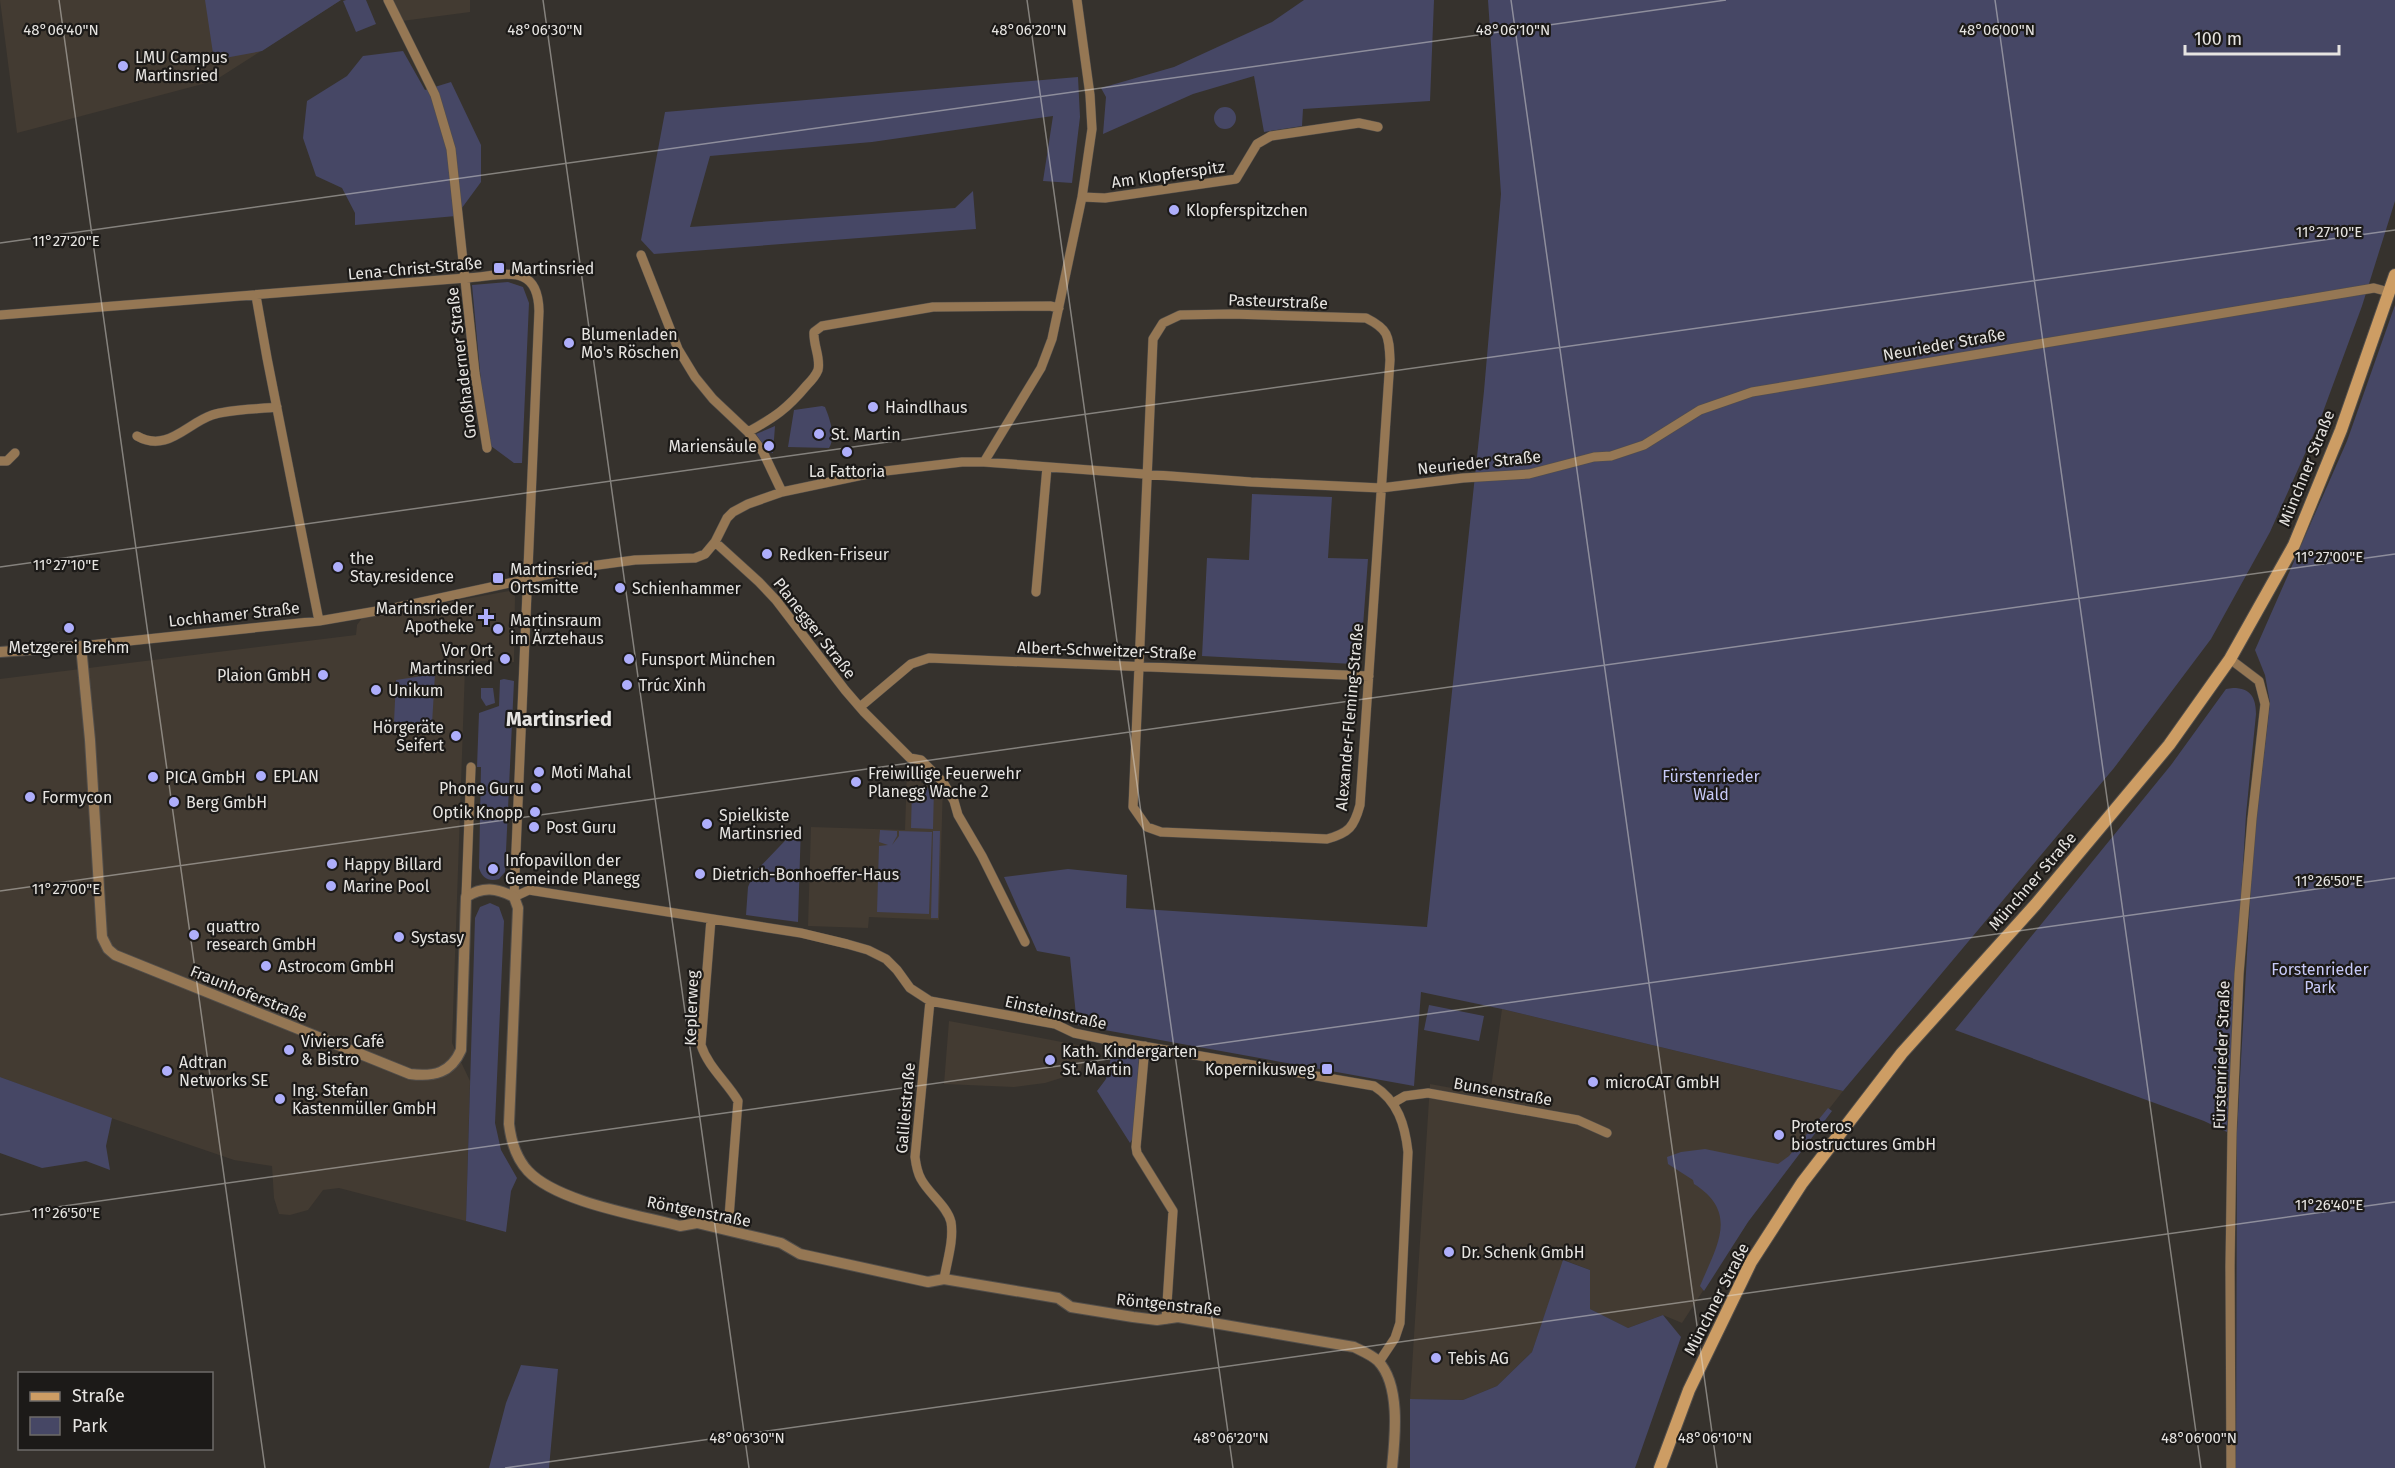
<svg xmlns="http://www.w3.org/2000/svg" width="2395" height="1468" font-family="'Fira Sans',sans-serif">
<rect width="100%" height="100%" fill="#36322d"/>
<path fill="#433b32" d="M 0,0 L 341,0 L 214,81 L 17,133 Z
M 391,0 L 470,0 L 470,12 L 402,21 Z
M 509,591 L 515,596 L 514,662 L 481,661 L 465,668 L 452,1043 L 470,1081 L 466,1221 L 339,1188 L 323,1190 L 308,1210 L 290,1215 L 279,1214 L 274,1198 L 272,1166 L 234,1160 L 76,1106 L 0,1077 L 0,679 L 356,635 L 357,625 L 362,618 Z
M 907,770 L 915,771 L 921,778 L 921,783 L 943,784 L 939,920 L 869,917 L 868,928 L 808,926 L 811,827 L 905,830 Z
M 1502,1009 L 1843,1091 L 1805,1140 L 1751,1217 L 1682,1323 L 1663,1315 L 1628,1328 L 1590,1309 L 1590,1270 L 1564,1260 L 1532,1352 L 1497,1386 L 1463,1400 L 1410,1399 L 1430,1084 L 1490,1095 Z
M 949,1021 L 1020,1034 L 1088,1047 L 1080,1072 L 1045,1083 L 1014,1087 L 944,1084 Z"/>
<path fill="#464765" d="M 205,0 L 341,0 L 262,51 L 214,60 Z
M 346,0 L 366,0 L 376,24 L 356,32 L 343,1 Z
M 1304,0 L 1434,0 L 1430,101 L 1303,109 L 1302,126 L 1264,132 L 1254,76 L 1193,94 L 1103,134 L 1106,97 L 1101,88 L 1174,67 L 1272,22 Z
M 1488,0 L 2395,0 L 2395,201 L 2362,306 L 2320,420 L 2270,532 L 2211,639 L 2114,768 L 1843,1091 L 1502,1009 L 1421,992 L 1414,1086 L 1077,1025 L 1070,957 L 1037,951 L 1004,877 L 1068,869 L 1127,875 L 1126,908 L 1427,927 L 1484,391 L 1501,194 Z
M 403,51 L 425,90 L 451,82 L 481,145 L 481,182 L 456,216 L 355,225 L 355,213 L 342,188 L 316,176 L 303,138 L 307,101 L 347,76 L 363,56 Z
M 1078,77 L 1080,117 L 1072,183 L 1043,181 L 1053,116 L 872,142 L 710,156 L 690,227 L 955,208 L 973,191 L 976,229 L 654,254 L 641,240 L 665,112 Z
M1214 118a11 11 0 1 1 22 0a11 11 0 1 1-22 0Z
M 508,282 L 523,287 L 529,303 L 522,463 L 514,463 L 491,446 L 481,382 L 472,285 Z
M 2395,305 L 2395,1468 L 2236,1468 L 2237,1131 L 2253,848 L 2270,703 L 2265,675 L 2255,650 L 2347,441 Z
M 822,406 L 825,407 C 830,419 836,437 829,448 L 788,447 L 794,410 Z
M 775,426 L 773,453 L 769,453 L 756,434 Z
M 1252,494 L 1332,497 L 1328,558 L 1368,559 L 1361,653 L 1357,661 L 1353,664 L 1202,656 L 1207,558 L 1249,560 Z
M 435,674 L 432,724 L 394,722 L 396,680 Z
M 504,679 L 514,681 L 505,872 L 499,879 C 489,882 482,878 479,868 L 481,767 L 477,767 L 479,713 L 499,706 L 500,680 Z
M 481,688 L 493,688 L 495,703 L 486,706 L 481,698 Z
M 2233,688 C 2251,688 2256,698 2256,714 L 2246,815 L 2227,1132 L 2204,1121 L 1955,1030 L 2171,765 L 2226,689 Z
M 912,787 L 934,788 L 933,829 L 911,828 Z
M 801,824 L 798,922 L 746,915 L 748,887 L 754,873 Z
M 880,830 L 897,831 L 897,836 L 892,845 L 899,836 L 899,831 L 932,832 L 929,914 L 877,912 L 879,846 L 888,845 L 879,842 Z
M 933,831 L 940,831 L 938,918 L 931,918 Z
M 490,903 L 499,907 L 504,921 L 495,1123 L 501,1150 L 517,1178 L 511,1191 L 506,1232 L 466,1221 L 475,918 L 480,907 Z
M 1429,1005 L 1484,1016 L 1479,1041 L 1424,1030 Z
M 1118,1050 L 1135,1052 L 1139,1058 L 1133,1138 L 1130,1143 L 1097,1091 L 1106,1079 L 1112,1053 Z
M 0,1077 L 112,1118 L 106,1146 L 110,1170 L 86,1161 L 42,1168 L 0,1153 Z
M 1828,1108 L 1832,1111 L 1748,1222 L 1704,1291 L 1700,1286 C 1716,1247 1740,1213 1694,1184 L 1693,1180 L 1668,1164 L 1667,1157 L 1681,1152 L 1705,1149 L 1778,1164 L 1789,1156 Z
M 1563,1260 L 1590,1270 L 1590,1309 L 1628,1328 L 1663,1315 L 1681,1337 L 1635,1468 L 1410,1468 L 1410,1399 L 1463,1400 L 1497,1386 L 1532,1352 Z
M 521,1365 L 558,1369 L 549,1468 L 489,1468 L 506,1403 Z"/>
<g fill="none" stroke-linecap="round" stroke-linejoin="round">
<defs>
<path id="minor" d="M 388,0 L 435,95 L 451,149 L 475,373 L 487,448
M 1082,197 L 1105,198 L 1236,179 L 1257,144 L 1271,136 L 1359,123 L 1378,127
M 641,255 L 678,349 L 695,377 L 713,399 L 748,432 L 763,452 L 782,492
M 256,296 L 267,358 L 319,621
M 1231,314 L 1366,318 C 1388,329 1389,335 1390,360 L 1360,805 C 1354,827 1349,833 1327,839 L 1161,832 L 1147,827 L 1133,807 L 1153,339 L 1163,323 L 1180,315 Z
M 0,315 L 466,278 C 503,276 538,261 539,311 L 514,897 L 529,890 L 801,933 L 847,944 L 868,950 L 886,959 L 897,970 L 910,988 L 930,1001 L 1055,1024 L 1074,1033 L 1108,1040 L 1374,1086 C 1398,1101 1405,1125 1408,1152 L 1400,1323 L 1395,1338 L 1379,1362
M 748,432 C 775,417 787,409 807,385 C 811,381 816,375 818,370 C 821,358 813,345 814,332 L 822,326 L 933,307 L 1050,306 L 1059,308
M 137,436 C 167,453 186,424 212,415 C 228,409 260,409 277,407
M 0,461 L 7,461 L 15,453
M 984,462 L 1041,368 L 1052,339 L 1082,197 L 1092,129 L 1090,95 L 1077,0
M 715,542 L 759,582 L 776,600 L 845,690 L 864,712 L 910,758 L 921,760 L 943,782 L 954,801 L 958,815 L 982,856 L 1025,942
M 1036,592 L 1047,467
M 81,646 L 319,621 L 394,608 L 583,567 L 635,560 L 695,558 L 705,554 L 715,542 L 727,518 L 733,512 L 748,504 L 782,492 L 877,472 L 962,462 L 984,462 L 1251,482 L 1381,488 L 1463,478 L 1529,474 L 1594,457 L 1611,456 L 1644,445 L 1700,410 L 1752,392 L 2374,288 L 2389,292
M 2230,659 L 2259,681 L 2265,704 L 2252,819 L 2239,974 L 2232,1134 L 2230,1266 L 2231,1468
M 860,707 L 911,664 L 929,658 L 1369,676
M 466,897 L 471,767
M 711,919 L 701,1045 C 708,1067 727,1082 738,1101 L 728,1230
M 930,1001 L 915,1157 C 916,1165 917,1172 921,1179 C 929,1194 947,1206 951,1222 C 954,1240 947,1261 944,1279
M 1145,1046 L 1136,1147 L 1137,1153 L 1173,1211 L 1166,1319
M 1393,1103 L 1405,1096 L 1428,1093 L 1578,1120 L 1607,1133"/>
<path id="tertiary" d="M 0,652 L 81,646 L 90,740 L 102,937 L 108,949 L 115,955 L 410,1074 C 434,1077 451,1073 461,1050 L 466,897 C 483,886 497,888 514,897 L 518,908 L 509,1124 C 511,1141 516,1158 528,1171 C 557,1202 638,1215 680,1226 L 697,1223 L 726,1230 L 781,1243 L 800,1254 L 928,1282 L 944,1279 L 1058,1298 L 1071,1307 L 1133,1317 L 1157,1320 L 1178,1317 L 1354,1347 C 1362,1351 1372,1355 1378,1361 C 1401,1385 1395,1438 1392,1468"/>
<path id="secondary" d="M 1660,1468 L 1689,1390 L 1751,1262 L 1802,1183 L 1902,1053 L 2036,904 L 2169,745 L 2230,659 L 2294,545 L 2341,430 L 2395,275"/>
</defs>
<use href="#minor" stroke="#524e4a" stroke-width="10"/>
<use href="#tertiary" stroke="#524e4a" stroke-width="12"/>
<use href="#secondary" stroke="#524e4a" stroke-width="14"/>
<use href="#minor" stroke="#957754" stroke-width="9"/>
<use href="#tertiary" stroke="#957754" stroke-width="10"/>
<use href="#secondary" stroke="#cd9d64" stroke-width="12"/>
</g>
<path fill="none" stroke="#e6e4e1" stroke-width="1.5" stroke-opacity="0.45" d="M 59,0 L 265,1468M 543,0 L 749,1468M 1027,0 L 1233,1468M 1511,0 L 1717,1468M 1995,0 L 2201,1468M 0,243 L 1726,0M 0,567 L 2395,230M 0,891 L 2395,554M 0,1215 L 2395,878M 505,1468 L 2395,1202"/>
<g fill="#aeaefb" stroke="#1c1a18" stroke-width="2">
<circle cx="123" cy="66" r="6"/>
<circle cx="1174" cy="210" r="6"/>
<rect x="493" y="262" width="12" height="12" rx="3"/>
<circle cx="569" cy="343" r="6"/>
<circle cx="873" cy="407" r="6"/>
<circle cx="819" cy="434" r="6"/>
<circle cx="769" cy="446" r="6"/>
<circle cx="847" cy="452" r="6"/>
<circle cx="767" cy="554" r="6"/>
<circle cx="338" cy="567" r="6"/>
<rect x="492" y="572" width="12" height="12" rx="3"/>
<circle cx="620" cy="588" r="6"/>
<path d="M483 608h6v6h6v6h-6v6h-6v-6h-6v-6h6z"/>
<circle cx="69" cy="628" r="6"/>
<circle cx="498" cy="629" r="6"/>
<circle cx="505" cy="659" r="6"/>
<circle cx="629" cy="659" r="6"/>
<circle cx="323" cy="675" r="6"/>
<circle cx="627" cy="685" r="6"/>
<circle cx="376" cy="690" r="6"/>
<circle cx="456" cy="736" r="6"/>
<circle cx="539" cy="772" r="6"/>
<circle cx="261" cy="776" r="6"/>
<circle cx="153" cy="777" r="6"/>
<circle cx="856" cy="782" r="6"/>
<circle cx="536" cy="788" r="6"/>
<circle cx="30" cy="797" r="6"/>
<circle cx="174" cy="802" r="6"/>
<circle cx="535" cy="812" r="6"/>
<circle cx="707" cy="824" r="6"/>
<circle cx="534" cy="827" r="6"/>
<circle cx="332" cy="864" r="6"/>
<circle cx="493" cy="869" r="6"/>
<circle cx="700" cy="874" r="6"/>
<circle cx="331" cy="886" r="6"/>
<circle cx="194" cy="935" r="6"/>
<circle cx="399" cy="937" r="6"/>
<circle cx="266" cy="966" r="6"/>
<circle cx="289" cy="1050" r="6"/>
<circle cx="1050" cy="1060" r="6"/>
<rect x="1321" y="1063" width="12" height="12" rx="3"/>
<circle cx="167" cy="1071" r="6"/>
<circle cx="1593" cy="1082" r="6"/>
<circle cx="280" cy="1099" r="6"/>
<circle cx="1779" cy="1135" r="6"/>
<circle cx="1449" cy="1252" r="6"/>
<circle cx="1436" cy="1358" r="6"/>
</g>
<g text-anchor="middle" stroke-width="4.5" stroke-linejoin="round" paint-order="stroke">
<g font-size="16" fill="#e6e4e1" stroke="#1c1a18" text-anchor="start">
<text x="135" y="63">LMU Campus<tspan x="135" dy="18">Martinsried</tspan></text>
<text x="1186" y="216">Klopferspitzchen</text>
<text x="511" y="274">Martinsried</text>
<text x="581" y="340">Blumenladen<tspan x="581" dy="18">Mo's Röschen</tspan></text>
<text x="885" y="413">Haindlhaus</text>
<text x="831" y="440">St. Martin</text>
<text x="757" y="452" text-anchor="end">Mariensäule</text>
<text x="847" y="477" text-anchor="middle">La Fattoria</text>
<text x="779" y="560">Redken-Friseur</text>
<text x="350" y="564">the<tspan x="350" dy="18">Stay.residence</tspan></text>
<text x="510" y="575">Martinsried,<tspan x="510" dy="18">Ortsmitte</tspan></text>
<text x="632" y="594">Schienhammer</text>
<text x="474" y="614" text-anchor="end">Martinsrieder<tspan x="474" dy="18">Apotheke</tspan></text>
<text x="510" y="626">Martinsraum<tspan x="510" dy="18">im Ärztehaus</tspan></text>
<text x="69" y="653" text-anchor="middle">Metzgerei Brehm</text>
<text x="493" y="656" text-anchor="end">Vor Ort<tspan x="493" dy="18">Martinsried</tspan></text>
<text x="641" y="665">Funsport München</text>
<text x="311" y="681" text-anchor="end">Plaion GmbH</text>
<text x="639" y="691">Trúc Xinh</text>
<text x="388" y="696">Unikum</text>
<text x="444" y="733" text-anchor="end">Hörgeräte<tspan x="444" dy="18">Seifert</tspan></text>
<text x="551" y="778">Moti Mahal</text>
<text x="868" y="779">Freiwillige Feuerwehr<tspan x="868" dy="18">Planegg Wache 2</tspan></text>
<text x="273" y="782">EPLAN</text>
<text x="165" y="783">PICA GmbH</text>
<text x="524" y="794" text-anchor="end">Phone Guru</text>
<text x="42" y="803">Formycon</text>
<text x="186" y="808">Berg GmbH</text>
<text x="523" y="818" text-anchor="end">Optik Knopp</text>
<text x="719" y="821">Spielkiste<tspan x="719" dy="18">Martinsried</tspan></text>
<text x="546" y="833">Post Guru</text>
<text x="505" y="866">Infopavillon der<tspan x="505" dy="18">Gemeinde Planegg</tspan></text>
<text x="344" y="870">Happy Billard</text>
<text x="712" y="880">Dietrich-Bonhoeffer-Haus</text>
<text x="343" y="892">Marine Pool</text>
<text x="206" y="932">quattro<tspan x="206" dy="18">research GmbH</tspan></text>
<text x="411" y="943">Systasy</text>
<text x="278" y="972">Astrocom GmbH</text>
<text x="301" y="1047">Viviers Café<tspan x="301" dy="18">&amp; Bistro</tspan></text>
<text x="1062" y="1057">Kath. Kindergarten<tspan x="1062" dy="18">St. Martin</tspan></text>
<text x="179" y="1068">Adtran<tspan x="179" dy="18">Networks SE</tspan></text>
<text x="1315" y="1075" text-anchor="end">Kopernikusweg</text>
<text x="1605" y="1088">microCAT GmbH</text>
<text x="292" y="1096">Ing. Stefan<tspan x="292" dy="18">Kastenmüller GmbH</tspan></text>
<text x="1791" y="1132">Proteros<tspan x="1791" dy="18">biostructures GmbH</tspan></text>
<text x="1461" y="1258">Dr. Schenk GmbH</text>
<text x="1448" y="1364">Tebis AG</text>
</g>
<g font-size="16" fill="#e6e4e1" stroke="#1c1a18">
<text transform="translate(1168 174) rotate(-8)" y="6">Am Klopferspitz</text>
<text transform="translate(415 268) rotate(-5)" y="6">Lena-Christ-Straße</text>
<text transform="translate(1278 301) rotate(2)" y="6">Pasteurstraße</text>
<text transform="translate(1944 344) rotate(-10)" y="6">Neurieder Straße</text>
<text transform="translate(461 363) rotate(-97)" y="6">Großhaderner Straße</text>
<text transform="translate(1479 462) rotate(-6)" y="6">Neurieder Straße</text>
<text transform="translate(2306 468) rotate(-68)" y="6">Münchner Straße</text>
<text transform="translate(234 614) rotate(-6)" y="6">Lochhamer Straße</text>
<text transform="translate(815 628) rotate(52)" y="6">Planegger Straße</text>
<text transform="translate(1107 650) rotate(2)" y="6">Albert-Schweitzer-Straße</text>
<text transform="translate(1349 717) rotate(-85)" y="6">Alexander-Fleming-Straße</text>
<text transform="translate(2032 881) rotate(-49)" y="6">Münchner Straße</text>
<text transform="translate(249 993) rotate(22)" y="6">Fraunhoferstraße</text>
<text transform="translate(691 1008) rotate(-88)" y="6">Keplerweg</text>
<text transform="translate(1056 1012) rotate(13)" y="6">Einsteinstraße</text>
<text transform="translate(2221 1055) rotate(-88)" y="6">Fürstenrieder Straße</text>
<text transform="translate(1503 1091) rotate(10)" y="6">Bunsenstraße</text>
<text transform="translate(905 1108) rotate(-85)" y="6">Galileistraße</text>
<text transform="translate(699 1211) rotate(11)" y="6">Röntgenstraße</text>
<text transform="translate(1716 1299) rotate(-63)" y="6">Münchner Straße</text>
<text transform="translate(1169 1304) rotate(6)" y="6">Röntgenstraße</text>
</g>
<g font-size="16" fill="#c8caf8" stroke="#1c1a18">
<text x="1711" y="782">Fürstenrieder<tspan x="1711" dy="18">Wald</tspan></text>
<text x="2320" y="975">Forstenrieder<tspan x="2320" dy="18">Park</tspan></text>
</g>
<g font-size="20" font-weight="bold" fill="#e6e4e1" stroke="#1c1a18">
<text x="559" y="726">Martinsried</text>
</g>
</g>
<g font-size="15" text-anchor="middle" fill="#e6e4e1" stroke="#1c1a18" stroke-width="4.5" stroke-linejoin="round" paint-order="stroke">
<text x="61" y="35">48°06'40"N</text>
<text x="545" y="35">48°06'30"N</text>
<text x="1029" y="35">48°06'20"N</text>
<text x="1513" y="35">48°06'10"N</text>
<text x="1997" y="35">48°06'00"N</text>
<text x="2329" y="237">11°27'10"E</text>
<text x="66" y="246">11°27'20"E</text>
<text x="2329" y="562">11°27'00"E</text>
<text x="66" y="570">11°27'10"E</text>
<text x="2329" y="886">11°26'50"E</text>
<text x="66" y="894">11°27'00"E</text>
<text x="2329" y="1210">11°26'40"E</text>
<text x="66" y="1218">11°26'50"E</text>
<text x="747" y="1443">48°06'30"N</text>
<text x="1231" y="1443">48°06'20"N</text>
<text x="1715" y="1443">48°06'10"N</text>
<text x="2199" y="1443">48°06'00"N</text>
</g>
<rect x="18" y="1372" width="195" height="78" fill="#1c1a18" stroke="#6d6b68" stroke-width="1.5"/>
<rect x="30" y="1392" width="30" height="9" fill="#cd9d64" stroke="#6d6b68" stroke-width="1.5"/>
<text x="72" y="1402" font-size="18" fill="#e6e4e1">Straße</text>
<rect x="30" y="1417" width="30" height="18" fill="#464765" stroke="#6d6b68" stroke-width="1.5"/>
<text x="72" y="1432" font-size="18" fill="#e6e4e1">Park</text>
<path d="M2185 45v9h154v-9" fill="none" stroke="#e6e4e1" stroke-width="3"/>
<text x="2194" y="45" font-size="18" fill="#e6e4e1" stroke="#1c1a18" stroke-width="4.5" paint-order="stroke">100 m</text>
</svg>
